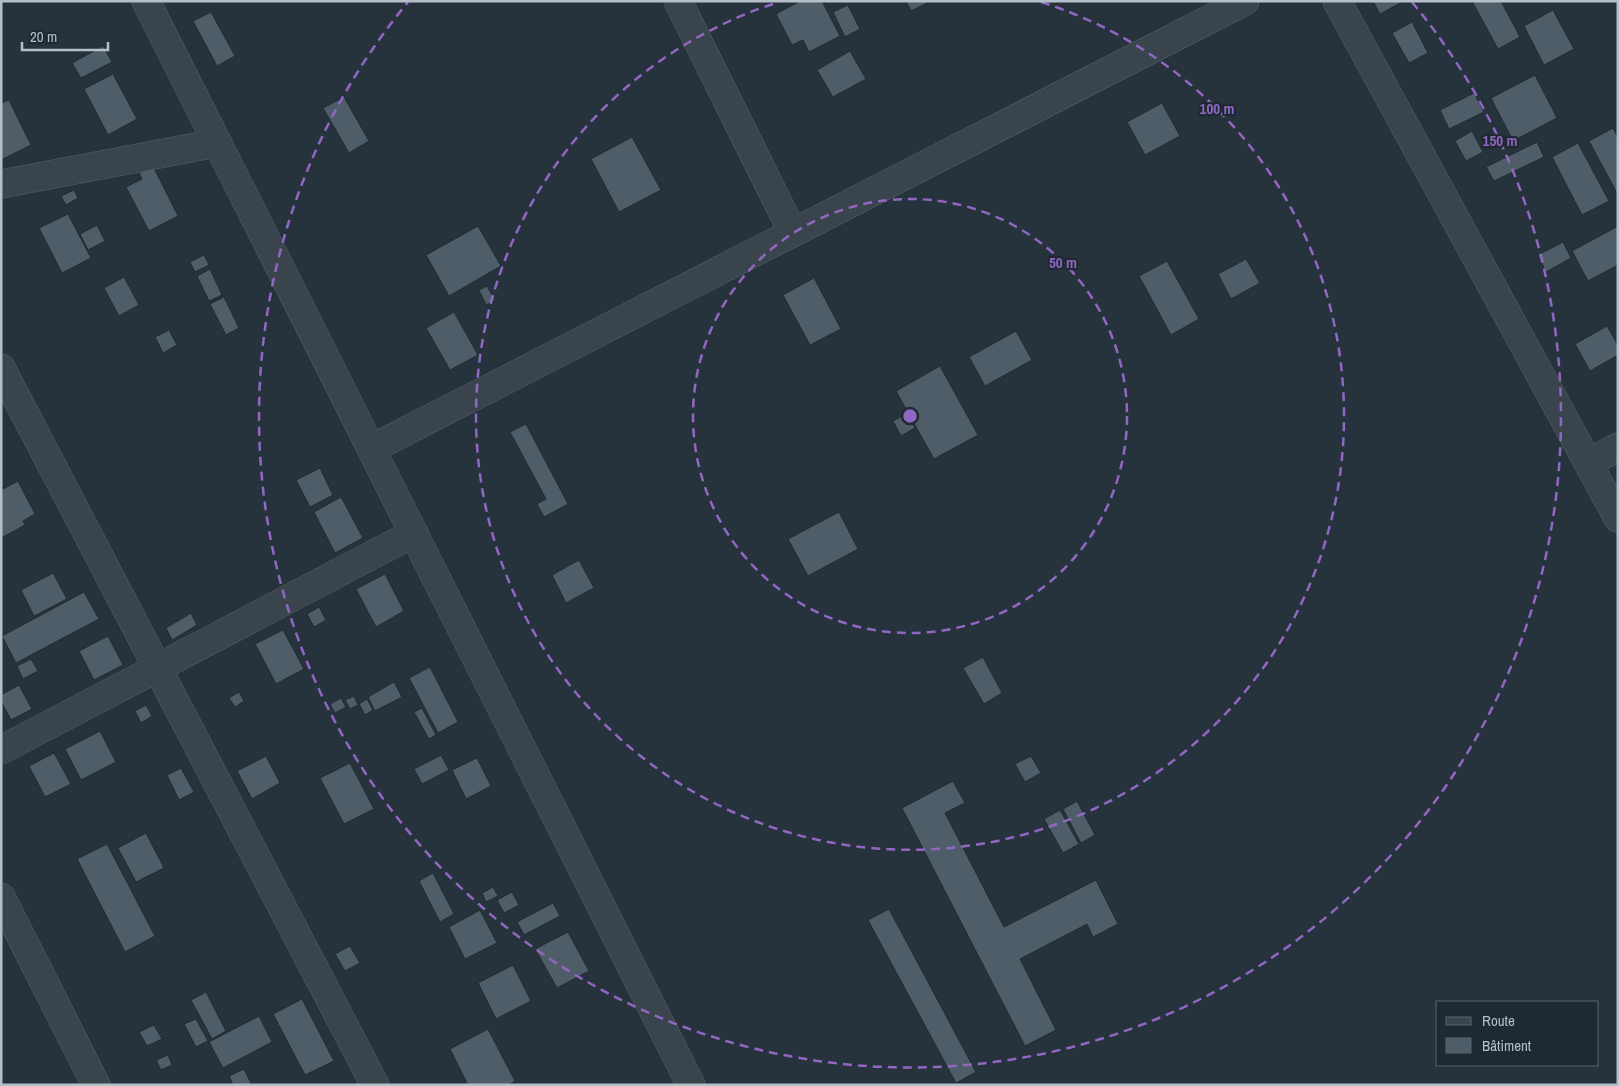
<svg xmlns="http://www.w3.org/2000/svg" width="1619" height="1086" font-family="'Archivo Narrow',sans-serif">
<rect width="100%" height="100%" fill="#26323c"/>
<path fill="#4e5d67" stroke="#202b33" d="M 800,1 L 822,1 L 840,36 L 809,52 L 803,40 L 792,45 L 776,14 Z
M 906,1 L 926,1 L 927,3 L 911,11 Z
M 1373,1 L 1404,1 L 1380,14 Z
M 1475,1 L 1501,1 L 1520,37 L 1498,49 L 1473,3 Z
M 848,5 L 860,29 L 845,37 L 833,12 Z
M 1553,10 L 1574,49 L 1544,65 L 1524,26 Z
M 211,12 L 235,56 L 217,66 L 193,21 Z
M 1412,22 L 1428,53 L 1409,63 L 1392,33 Z
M 103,46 L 112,62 L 81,78 L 72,63 Z
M 850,51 L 866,79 L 833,97 L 817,70 Z
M 113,74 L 137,119 L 108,135 L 84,89 Z
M 1535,75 L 1557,118 L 1513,141 L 1491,98 Z
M 1474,93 L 1484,112 L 1449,129 L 1440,110 Z
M 344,97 L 369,141 L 349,153 L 323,108 Z
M 9,100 L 31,145 L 1,160 L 1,103 Z
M 1162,103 L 1180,136 L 1145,155 L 1127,122 Z
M 1613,128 L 1618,138 L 1618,195 L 1589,141 Z
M 1472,131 L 1483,152 L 1466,161 L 1455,141 Z
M 632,137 L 661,190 L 619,212 L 591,159 Z
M 1537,142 L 1544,157 L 1494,181 L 1486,167 Z
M 1578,143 L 1609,201 L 1582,215 L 1552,157 Z
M 153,166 L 178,216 L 149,231 L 126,187 L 142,179 L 139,173 Z
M 74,190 L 78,198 L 66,205 L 61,196 Z
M 68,214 L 91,258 L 62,273 L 39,228 Z
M 97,225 L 105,241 L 88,250 L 80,234 Z
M 478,226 L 501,266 L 449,296 L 426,255 Z
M 1618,226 L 1618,265 L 1588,281 L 1572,251 Z
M 1563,242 L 1571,258 L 1546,272 L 1538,255 Z
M 204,255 L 209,265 L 195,272 L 190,262 Z
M 1246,259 L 1260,283 L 1231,299 L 1218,274 Z
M 1167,261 L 1199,319 L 1171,335 L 1139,276 Z
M 210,269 L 222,295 L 209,301 L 197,276 Z
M 124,277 L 139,305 L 119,316 L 104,288 Z
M 814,278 L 841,329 L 810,345 L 783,295 Z
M 487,286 L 495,300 L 486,305 L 479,290 Z
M 224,297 L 239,328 L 226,335 L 210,304 Z
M 454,312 L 478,355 L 450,370 L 426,328 Z
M 1607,326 L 1618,345 L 1618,355 L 1590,371 L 1575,344 Z
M 169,330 L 177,345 L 163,353 L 155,337 Z
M 1016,331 L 1032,360 L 985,386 L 969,357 Z
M 940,366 L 978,435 L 934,459 L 896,391 Z
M 908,413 L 915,428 L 901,436 L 893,421 Z
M 526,424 L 568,504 L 544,517 L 537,504 L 546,499 L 510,432 Z
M 320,468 L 333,495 L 310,507 L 296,480 Z
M 18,481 L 35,514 L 23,521 L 25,525 L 1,538 L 1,490 Z
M 341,497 L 363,538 L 335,553 L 314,512 Z
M 839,512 L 858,549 L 808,576 L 788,539 Z
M 579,560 L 594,588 L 566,603 L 552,575 Z
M 53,573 L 67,599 L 34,616 L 21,590 Z
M 385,574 L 404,611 L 376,627 L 356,589 Z
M 84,592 L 99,619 L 16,663 L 2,636 Z
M 319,607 L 326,620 L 314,627 L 307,614 Z
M 191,613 L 197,625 L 172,640 L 166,628 Z
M 283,630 L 304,669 L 276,684 L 255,644 Z
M 108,636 L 123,665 L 94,680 L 79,651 Z
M 983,657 L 1002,693 L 984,704 L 963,668 Z
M 31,659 L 38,671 L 23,679 L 17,666 Z
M 430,667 L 458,722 L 438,733 L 409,678 Z
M 394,682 L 402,697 L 375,711 L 368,697 Z
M 19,685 L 32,709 L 11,720 L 1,701 L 1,695 Z
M 239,692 L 244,701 L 235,707 L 229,698 Z
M 354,696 L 358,705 L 350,709 L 345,700 Z
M 341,698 L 346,707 L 335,713 L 330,704 Z
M 367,699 L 373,710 L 365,715 L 359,704 Z
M 146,705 L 152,716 L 141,723 L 135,711 Z
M 422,708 L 436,735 L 429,739 L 414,712 Z
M 100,731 L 116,762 L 81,780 L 65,749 Z
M 54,753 L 71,784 L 45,797 L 29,766 Z
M 441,755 L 449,770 L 422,784 L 414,769 Z
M 266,756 L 280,783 L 252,799 L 237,771 Z
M 1031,756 L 1041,773 L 1025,782 L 1015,764 Z
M 477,758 L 491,786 L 466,799 L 452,770 Z
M 350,763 L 374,809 L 344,824 L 320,778 Z
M 181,768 L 194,792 L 179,800 L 167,775 Z
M 953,781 L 965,803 L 945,813 L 1004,927 L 1096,880 L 1118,924 L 1093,937 L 1087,924 L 1020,959 L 1056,1030 L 1025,1046 L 902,808 Z
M 1077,801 L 1095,835 L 1081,843 L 1063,809 Z
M 1060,810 L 1079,844 L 1063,853 L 1044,819 Z
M 146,833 L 164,868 L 136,882 L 118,848 Z
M 107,844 L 155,936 L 125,952 L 77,859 Z
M 433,873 L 454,914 L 440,922 L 419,881 Z
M 493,887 L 498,896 L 486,902 L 482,893 Z
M 512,892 L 519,905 L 504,913 L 497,900 Z
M 553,903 L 560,916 L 524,935 L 517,922 Z
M 889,909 L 976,1072 L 956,1083 L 868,920 Z
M 480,910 L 497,943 L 465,959 L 449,927 Z
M 568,932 L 589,971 L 557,988 L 535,949 Z
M 350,946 L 360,963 L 345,971 L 335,954 Z
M 513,965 L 531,1001 L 496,1019 L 478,983 Z
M 206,992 L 226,1031 L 212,1039 L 191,1000 Z
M 302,999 L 334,1061 L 305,1075 L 273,1014 Z
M 259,1016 L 272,1042 L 223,1068 L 209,1042 Z
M 196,1019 L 208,1041 L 196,1047 L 184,1024 Z
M 154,1025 L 162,1039 L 147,1046 L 139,1032 Z
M 488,1029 L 515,1081 L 510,1084 L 511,1085 L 468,1085 L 450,1049 Z
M 168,1055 L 172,1065 L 161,1070 L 156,1060 Z
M 244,1069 L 252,1085 L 233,1085 L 229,1076 Z"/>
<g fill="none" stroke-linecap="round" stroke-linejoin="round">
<defs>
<path id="minor" d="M 146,1 L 691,1085
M 678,1 L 793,233
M 1337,1 L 1618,518
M 1,184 L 217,143
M 1,368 L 375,1085
M 371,449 L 1245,1
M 1588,463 L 1618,447
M 1,750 L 414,533
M 1,897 L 96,1085"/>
</defs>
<use href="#minor" stroke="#57626a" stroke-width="29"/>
<use href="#minor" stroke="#39444c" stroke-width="28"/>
</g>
<g fill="none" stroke="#9267c3" stroke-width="2.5" stroke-dasharray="9 6">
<circle cx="910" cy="416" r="217"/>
<path d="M1041 2A434 434 0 1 1 779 2"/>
<path d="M1412 2A651 651 0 1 1 408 2"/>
</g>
<circle cx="910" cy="416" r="8" fill="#9267c3" stroke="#1e2931" stroke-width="2.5"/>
<g font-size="15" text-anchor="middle" font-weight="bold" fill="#9267c3" stroke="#1e2931" stroke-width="4.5" stroke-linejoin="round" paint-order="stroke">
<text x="1217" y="114">100 m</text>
<text x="1500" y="146">150 m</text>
<text x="1063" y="268">50 m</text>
</g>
<rect width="1619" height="1086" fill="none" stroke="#b5bfc8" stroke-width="5"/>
<rect x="1436" y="1001" width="162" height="65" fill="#1e2931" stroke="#5a656d"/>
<rect x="1446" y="1017" width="25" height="8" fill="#39444c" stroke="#5a656d"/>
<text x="1482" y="1026" font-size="15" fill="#b5bfc8">Route</text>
<rect x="1446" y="1038" width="25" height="15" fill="#4e5d67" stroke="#5a656d"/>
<text x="1482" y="1051" font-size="15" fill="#b5bfc8">Bâtiment</text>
<path d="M22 42v8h86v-8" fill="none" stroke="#b5bfc8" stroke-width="2.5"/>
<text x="30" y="42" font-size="15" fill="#b5bfc8" stroke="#1e2931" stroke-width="4" paint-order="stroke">20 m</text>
</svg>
